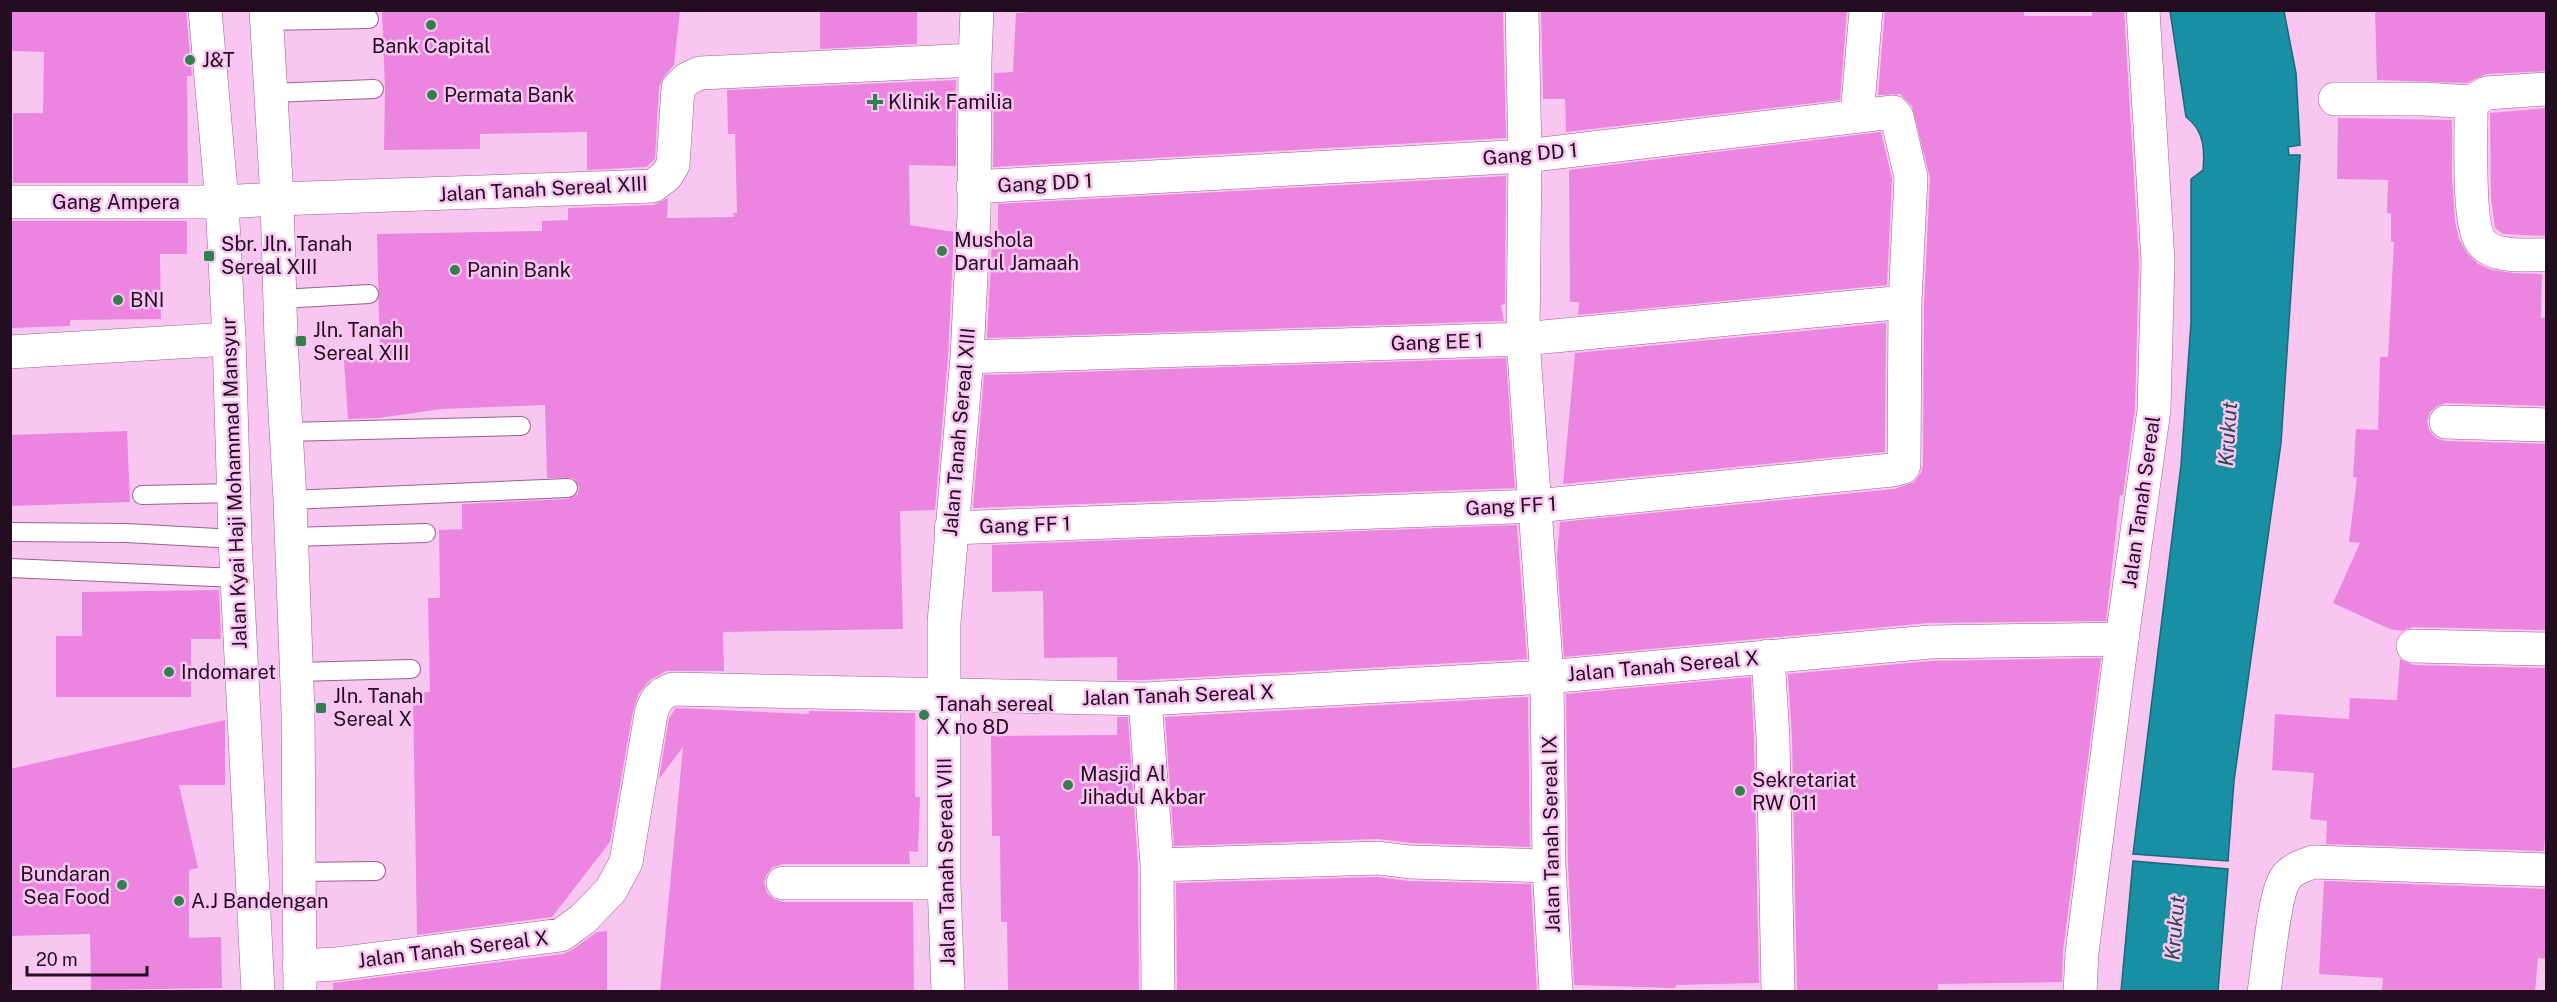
<svg xmlns="http://www.w3.org/2000/svg" width="2557" height="1002" font-family="'Public Sans',sans-serif">
<rect width="100%" height="100%" fill="#f9c6f1"/>
<path fill="#188fa3" stroke="#1b687c" stroke-width="1.5" d="M 2170,11 L 2284,11 L 2296,73 L 2300,145 L 2288,147 L 2289,155 L 2300,155 L 2300,157 L 2281,443 L 2234,781 L 2228,861 L 2133,854 L 2181,465 L 2191,322 L 2191,179 L 2203,170 C 2205,150 2204,130 2186,117 Z
M 2133,861 L 2228,869 L 2218,991 L 2121,991 Z"/>
<path fill="#ec85df" d="M 11,10 L 186,10 L 192,76 L 187,76 L 188,183 L 13,183 L 13,113 L 43,113 L 44,52 L 11,51 Z
M 382,10 L 680,10 L 674,65 L 665,75 L 659,87 L 655,159 L 646,167 L 587,170 L 587,132 L 480,134 L 480,149 L 384,150 L 385,89 Z
M 820,10 L 917,10 L 917,44 L 820,49 Z
M 1057,10 L 1503,10 L 1506,138 L 993,167 L 994,73 L 1013,72 L 1016,13 Z
M 1541,10 L 1847,10 L 1840,100 L 1566,132 L 1565,99 L 1543,99 Z
M 1885,10 L 2024,10 L 2024,16 L 2092,16 L 2092,10 L 2124,10 L 2139,261 L 2135,408 L 2123,495 L 2120,495 L 2106,621 L 1928,623 L 1564,657 L 1557,557 L 1560,522 L 1894,489 L 1914,482 L 1921,473 L 1923,465 L 1924,303 L 1930,178 L 1912,106 L 1900,94 L 1878,95 Z
M 2375,10 L 2546,10 L 2547,71 L 2486,74 L 2467,83 L 2377,80 Z
M 956,80 L 956,166 L 909,165 L 910,225 L 954,232 L 948,356 L 935,510 L 900,511 L 903,629 L 723,632 L 724,671 L 666,671 L 650,680 L 639,693 L 633,711 L 610,842 L 552,917 L 417,935 L 413,693 L 430,692 L 428,598 L 440,598 L 439,530 L 462,529 L 462,504 L 568,499 L 578,494 L 579,487 L 573,478 L 547,478 L 545,405 L 442,409 L 378,418 L 348,419 L 344,360 L 380,359 L 377,234 L 542,231 L 542,221 L 568,220 L 568,208 L 654,205 L 668,198 L 667,218 L 734,217 L 733,213 L 737,213 L 735,134 L 728,134 L 727,90 Z
M 2547,108 L 2547,236 L 2503,234 L 2495,228 L 2491,198 L 2490,113 Z
M 2338,118 L 2452,120 L 2452,177 L 2455,221 L 2459,239 L 2467,253 L 2478,264 L 2492,270 L 2513,273 L 2542,274 L 2541,318 L 2547,317 L 2547,406 L 2446,403 L 2437,406 L 2430,412 L 2427,422 L 2429,430 L 2436,438 L 2445,441 L 2547,444 L 2547,630 L 2413,627 L 2402,631 L 2390,629 L 2333,603 L 2360,543 L 2349,542 L 2357,478 L 2353,477 L 2356,429 L 2378,430 L 2380,357 L 2388,357 L 2394,242 L 2391,242 L 2391,214 L 2387,213 L 2388,180 L 2337,179 Z
M 1881,132 L 1892,179 L 1887,285 L 1578,315 L 1579,302 L 1570,302 L 1569,170 Z
M 1506,176 L 1505,304 L 1501,305 L 1504,321 L 987,338 L 992,237 L 998,238 L 998,204 Z
M 10,221 L 187,221 L 187,254 L 160,254 L 161,319 L 70,320 L 70,326 L 10,328 Z
M 1886,323 L 1885,452 L 1563,484 L 1575,353 Z
M 1506,358 L 1515,488 L 973,508 L 984,375 Z
M 127,431 L 130,502 L 10,506 L 10,435 Z
M 1517,525 L 1527,659 L 1145,680 L 1117,680 L 1117,657 L 1044,658 L 1043,591 L 992,592 L 992,545 Z
M 219,590 L 221,639 L 191,639 L 191,697 L 56,697 L 56,636 L 82,636 L 82,592 Z
M 2101,658 L 2063,951 L 2062,982 L 1938,984 L 1938,990 L 1797,992 L 1792,738 L 1788,674 L 1931,661 Z
M 2400,659 L 2413,665 L 2547,668 L 2547,808 L 2544,851 L 2326,844 L 2327,821 L 2310,819 L 2314,773 L 2272,770 L 2275,714 L 2349,719 L 2350,698 L 2397,700 Z
M 1751,677 L 1754,739 L 1759,983 L 1676,985 L 1675,988 L 1574,985 L 1568,865 L 1566,694 Z
M 1528,697 L 1530,847 L 1411,843 L 1378,839 L 1174,846 L 1165,717 Z
M 676,708 L 809,714 L 809,711 L 915,713 L 915,797 L 920,797 L 918,852 L 909,851 L 910,864 L 783,864 L 773,867 L 767,874 L 764,882 L 767,893 L 774,899 L 782,902 L 913,902 L 914,992 L 660,992 L 683,747 L 659,779 L 669,718 Z
M 1117,717 L 1128,717 L 1138,866 L 1139,992 L 1008,992 L 1007,922 L 1001,922 L 1000,836 L 992,836 L 991,736 L 1117,735 Z
M 225,720 L 225,785 L 179,785 L 198,868 L 189,870 L 189,938 L 221,937 L 222,988 L 91,990 L 90,934 L 10,936 L 10,769 Z
M 1377,877 L 1409,881 L 1531,884 L 1537,992 L 1177,992 L 1176,883 Z
M 2324,881 L 2547,889 L 2547,959 L 2538,958 L 2535,992 L 2382,992 L 2383,978 L 2319,974 Z
M 607,931 L 607,992 L 333,992 L 333,983 L 563,954 L 572,950 L 597,932 Z"/>
<g fill="none" stroke-linecap="round" stroke-linejoin="round">
<defs>
<path id="lane" d="M 266,21 L 369,19
M 271,93 L 374,89
M 281,299 L 369,294
M 287,432 L 521,426
M 142,495 L 233,493
M 290,500 L 568,488
M 10,532 L 126,533 L 235,539
M 291,537 L 426,533
M 10,568 L 237,578
M 296,672 L 411,669
M 299,872 L 376,871"/>
<path id="street" d="M 1522,10 L 1525,156 L 1523,339 L 1547,677 L 1549,866 L 1556,992
M 2335,99 L 2424,99 L 2471,102 L 2487,93 L 2546,89
M 2471,102 C 2472,129 2466,228 2483,244 C 2498,259 2528,254 2546,255
M 1857,116 L 1866,10
M 277,199 L 653,186 L 666,176 L 673,165 L 678,88 L 687,79 L 700,73 L 975,60
M 10,202 L 222,202
M 10,352 L 229,339
M 967,357 L 1523,339 L 1905,302
M 2446,422 L 2546,425
M 951,528 L 1536,506 L 1892,470 L 1903,467 L 1904,465 L 1905,302 L 1911,177 L 1897,117 L 1893,112 L 1525,156 L 973,187
M 2413,646 L 2546,649
M 1768,656 L 1773,738 L 1778,992
M 1145,699 L 1157,865 L 1158,992
M 1157,865 L 1378,858 L 1410,862 L 1549,866
M 783,883 L 944,883
M 299,966 L 336,964 L 561,935 L 583,919 L 611,890 L 626,862 L 651,714 C 655,700 659,694 673,689 L 1145,699 L 1547,677 L 1930,642 L 2122,639
M 948,992 L 944,883 L 944,623 L 967,357 L 974,215 L 975,60 L 977,10
M 2264,992 C 2268,968 2274,895 2285,879 C 2291,869 2303,866 2313,862 L 2546,870"/>
<path id="secondary" d="M 205,10 L 222,202 L 229,339 L 235,539 L 258,992
M 266,10 L 277,199 L 281,340 L 290,500 L 298,712 L 300,992
M 222,202 L 277,199
M 2080,992 L 2082,953 L 2122,639 L 2154,410 L 2158,261 L 2143,10"/>
</defs>
<use href="#lane" stroke="#996091" stroke-width="20"/>
<use href="#street" stroke="#996091" stroke-width="34"/>
<use href="#secondary" stroke="#996091" stroke-width="34"/>
<use href="#lane" stroke="#fff" stroke-width="18"/>
<use href="#street" stroke="#fff" stroke-width="33"/>
<use href="#secondary" stroke="#fff" stroke-width="33"/>
</g>
<g fill="#337f4d" stroke="#f9c6f1" stroke-width="2">
<circle cx="431" cy="25" r="6"/>
<circle cx="190" cy="60" r="6"/>
<circle cx="432" cy="95" r="6"/>
<path d="M872 93h6v6h6v6h-6v6h-6v-6h-6v-6h6z"/>
<circle cx="942" cy="251" r="6"/>
<rect x="203" y="250" width="12" height="12" rx="3"/>
<circle cx="455" cy="270" r="6"/>
<circle cx="118" cy="300" r="6"/>
<rect x="295" y="335" width="12" height="12" rx="3"/>
<circle cx="169" cy="672" r="6"/>
<rect x="315" y="702" width="12" height="12" rx="3"/>
<circle cx="924" cy="715" r="6"/>
<circle cx="1068" cy="785" r="6"/>
<circle cx="1740" cy="791" r="6"/>
<circle cx="122" cy="885" r="6"/>
<circle cx="179" cy="901" r="6"/>
</g>
<g text-anchor="middle" stroke-width="5" stroke-linejoin="round" paint-order="stroke">
<g font-size="20" fill="#230d20" stroke="#f9c6f1" text-anchor="start">
<text x="431" y="53" text-anchor="middle">Bank Capital</text>
<text x="202" y="67">J&amp;T</text>
<text x="444" y="102">Permata Bank</text>
<text x="888" y="109">Klinik Familia</text>
<text x="954" y="247">Mushola<tspan x="954" dy="23">Darul Jamaah</tspan></text>
<text x="221" y="251">Sbr. Jln. Tanah<tspan x="221" dy="23">Sereal XIII</tspan></text>
<text x="467" y="277">Panin Bank</text>
<text x="130" y="307">BNI</text>
<text x="313" y="337">Jln. Tanah<tspan x="313" dy="23">Sereal XIII</tspan></text>
<text x="181" y="679">Indomaret</text>
<text x="333" y="703">Jln. Tanah<tspan x="333" dy="23">Sereal X</tspan></text>
<text x="936" y="711">Tanah sereal<tspan x="936" dy="23">X no 8D</tspan></text>
<text x="1080" y="781">Masjid Al<tspan x="1080" dy="23">Jihadul Akbar</tspan></text>
<text x="1752" y="787">Sekretariat<tspan x="1752" dy="23">RW 011</tspan></text>
<text x="110" y="881" text-anchor="end">Bundaran<tspan x="110" dy="23">Sea Food</tspan></text>
<text x="191" y="908">A.J Bandengan</text>
</g>
<g font-size="20" fill="#230d20" stroke="#f9c6f1">
<text transform="translate(1530 154) rotate(-5)" y="7">Gang DD 1</text>
<text transform="translate(1045 183) rotate(-3)" y="7">Gang DD 1</text>
<text transform="translate(543 189) rotate(-3)" y="7">Jalan Tanah Sereal XIII</text>
<text x="116" y="209">Gang Ampera</text>
<text transform="translate(1437 342) rotate(-2)" y="7">Gang EE 1</text>
<text transform="translate(959 432) rotate(-85)" y="7">Jalan Tanah Sereal XIII</text>
<text transform="translate(234 483) rotate(-92)" y="7">Jalan Kyai Haji Mohammad Mansyur</text>
<text transform="translate(2141 502) rotate(-82)" y="7">Jalan Tanah Sereal</text>
<text transform="translate(1511 506) rotate(-3)" y="7">Gang FF 1</text>
<text transform="translate(1025 525) rotate(-2)" y="7">Gang FF 1</text>
<text transform="translate(1663 666) rotate(-5)" y="7">Jalan Tanah Sereal X</text>
<text transform="translate(1178 695) rotate(-2)" y="7">Jalan Tanah Sereal X</text>
<text transform="translate(1551 834) rotate(-91)" y="7">Jalan Tanah Sereal IX</text>
<text transform="translate(946 862) rotate(-91)" y="7">Jalan Tanah Sereal VIII</text>
<text transform="translate(453 949) rotate(-7)" y="7">Jalan Tanah Sereal X</text>
</g>
<g font-size="21" font-style="italic" fill="#29494f" stroke="#f9c6f1">
<text transform="translate(2228 434) rotate(-86)" y="7">Krukut</text>
<text transform="translate(2175 928) rotate(-85)" y="7">Krukut</text>
</g>
</g>
<rect width="2557" height="1002" fill="none" stroke="#230d20" stroke-width="24"/>
<path d="M27 966v9h120v-9" fill="none" stroke="#230d20" stroke-width="3"/>
<text x="36" y="966" font-size="18" fill="#230d20" stroke="#f9c6f1" stroke-width="4.5" paint-order="stroke">20 m</text>
</svg>
